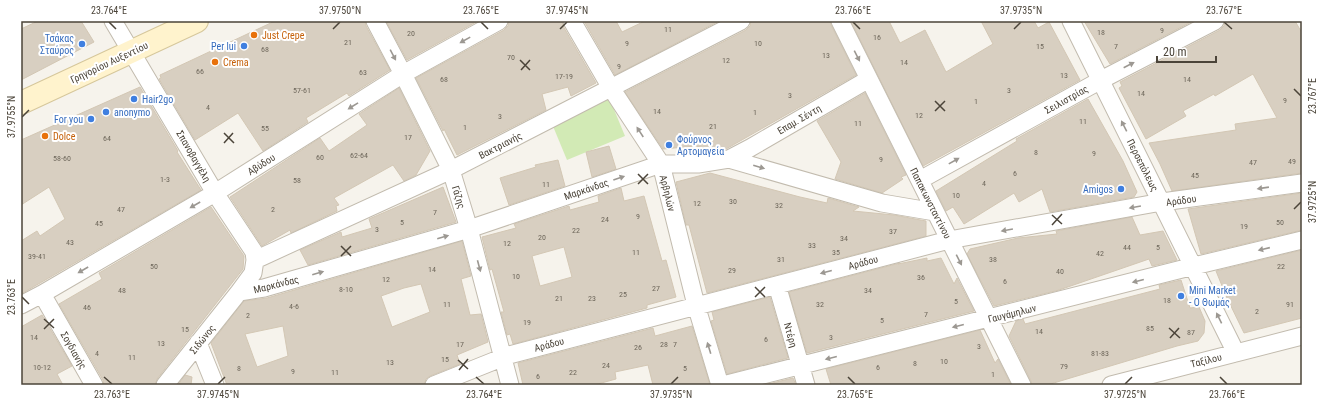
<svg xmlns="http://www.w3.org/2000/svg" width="1323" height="406" font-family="'Roboto Condensed',sans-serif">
<rect width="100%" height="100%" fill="#f6f3ec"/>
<path fill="#d2eab5" d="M 608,95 L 625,136 L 567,160 L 550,119 Z"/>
<path fill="#d8cfc1" stroke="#d3c7b4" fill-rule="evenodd" d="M 38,21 L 81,21 L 94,42 L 21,80 L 21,29 Z
M 275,21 L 365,21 L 366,26 L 390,70 L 349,96 L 347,93 L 306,118 L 308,122 L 263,151 L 238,113 L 195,140 L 159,79 L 161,78 L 160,75 Z
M 386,21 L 478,21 L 407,60 Z
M 509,21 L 562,21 L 563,26 L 596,83 L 571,96 L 568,87 L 542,94 L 546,110 L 457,155 L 444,129 L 443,131 L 416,78 L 504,30 L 508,26 Z
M 584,21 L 616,21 L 622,32 L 645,21 L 719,21 L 615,75 Z
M 751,21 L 830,21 L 831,25 L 856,75 L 726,149 L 713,151 L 696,146 L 663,149 L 625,92 L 746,30 L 750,26 Z
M 851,21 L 889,21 L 900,43 L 925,30 L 946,72 L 993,44 L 981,21 L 1034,21 L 1038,28 L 1049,22 L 1080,80 L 923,166 Z
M 1084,21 L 1193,21 L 1110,64 Z
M 1225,21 L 1295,21 L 1302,33 L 1302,173 L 1172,191 L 1160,164 L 1149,143 L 1236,130 L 1235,124 L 1277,118 L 1253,74 L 1215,96 L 1214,94 L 1183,111 L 1186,116 L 1146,139 L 1119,88 L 1122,86 L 1120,82 L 1220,30 L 1224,26 Z
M 140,87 L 178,151 L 177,152 L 201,190 L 21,294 L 21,241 L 37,231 L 40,236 L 65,219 L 49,187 L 21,205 L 21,140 Z
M 399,88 L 430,151 L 416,175 L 404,181 L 393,165 L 334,198 L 339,205 L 336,206 L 337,211 L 291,233 L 290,230 L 262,246 L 230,197 L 320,138 L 329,151 L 367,125 L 359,114 Z
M 865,93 L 906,175 L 901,177 L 903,179 L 882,193 L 835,179 L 841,162 L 817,121 Z
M 1088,99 L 1123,161 L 1137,192 L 1134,197 L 1050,212 L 1042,189 L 1019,202 L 1014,193 L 964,224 L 953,207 L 946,211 L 936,191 L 1017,141 L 1016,139 Z
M 609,146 L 616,169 L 592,177 L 586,152 Z
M 558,160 L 565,186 L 509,205 L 500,178 L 536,167 L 535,165 Z
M 710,173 L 800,197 L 827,203 L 828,198 L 859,207 L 853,211 L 894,215 L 926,221 L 926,236 L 707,293 L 689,225 L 686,225 L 676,182 Z
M 443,187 L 456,222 L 308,265 L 300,250 L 341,232 L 342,237 L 372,228 L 369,219 Z
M 621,188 L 624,201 L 644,196 L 662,261 L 666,260 L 676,297 L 647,305 L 647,308 L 513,344 L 510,334 L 507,335 L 501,312 L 504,312 L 492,269 L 490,270 L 482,237 L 516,228 L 514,224 L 569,206 L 570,210 L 599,202 L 598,196 ZM 564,247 L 572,277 L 540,286 L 532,256 Z
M 1302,193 L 1302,230 L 1201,254 L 1188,209 Z
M 211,207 L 244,256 L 243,269 L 157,379 L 155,385 L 104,385 L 103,380 L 59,304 L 102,279 L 99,273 Z
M 1132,217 L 1140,235 L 1163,231 L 1177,260 L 1152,266 L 1149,259 L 1059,290 L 994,306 L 967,254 L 970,249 L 1018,238 L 1057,234 L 1056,231 Z
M 462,241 L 471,276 L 461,279 L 470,315 L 481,314 L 488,342 L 457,355 L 460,364 L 430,376 L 426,379 L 424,385 L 227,385 L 211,343 L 244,301 L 267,298 ZM 421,284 L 430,312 L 392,327 L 381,296 L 404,288 ZM 283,326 L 288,356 L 257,367 L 245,334 Z
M 1302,250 L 1302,318 L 1244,333 L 1227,298 L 1216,271 Z
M 927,258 L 927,261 L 941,258 L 954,284 L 957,278 L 974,311 L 807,353 L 789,292 L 900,263 L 898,264 Z
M 1181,280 L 1190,308 L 1199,307 L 1205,321 L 1204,333 L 1198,341 L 1177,346 L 1047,385 L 1032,385 L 1031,381 L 1009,336 L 1016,321 L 1023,319 L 1025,324 L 1160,289 L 1159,285 Z
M 770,297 L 788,358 L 727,374 L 711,321 L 714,320 L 712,312 Z
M 42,315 L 72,366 L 57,374 L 63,385 L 21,385 L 21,327 Z
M 692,326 L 710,385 L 653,385 L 648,365 L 615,372 L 616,379 L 594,385 L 523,385 L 518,363 L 653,328 L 655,336 Z
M 980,330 L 995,363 L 998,359 L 1011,385 L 831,385 L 826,369 Z
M 185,375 L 192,377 L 191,385 L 178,385 Z
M 793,378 L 796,385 L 764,385 Z"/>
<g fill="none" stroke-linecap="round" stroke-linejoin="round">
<defs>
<path id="street" d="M 113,21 L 215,193 L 254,252 L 255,260 L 253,273 L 239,292 L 165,385
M 375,21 L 403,74 L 451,170 L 469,229 L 510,385
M 572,21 L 611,88 L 661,164 L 696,305 L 720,385
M 840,21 L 1022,385
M 1071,21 L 1236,353
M 729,159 L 750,148 L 869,79
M 920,180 L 1101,80 L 1215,21
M 255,260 L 451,170 L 741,21
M 777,285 L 806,385
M 239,292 L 264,288 L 469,229 L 661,164 L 698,164 L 729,159 L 882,203 L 935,212
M 42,294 L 94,385
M 21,305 L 42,294 L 215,193 L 403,74 L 499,21
M 198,343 L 215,385
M 434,385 L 509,355 L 949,240 L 1162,202 L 1302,183
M 723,385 L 1194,266 L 1302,240
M 1111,385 L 1302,336"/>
<path id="secondary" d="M 21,103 L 197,21"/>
</defs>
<use href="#street" stroke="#c2bbae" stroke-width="19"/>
<use href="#secondary" stroke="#d6c79b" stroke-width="24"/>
<use href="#street" stroke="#fff" stroke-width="17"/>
<use href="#secondary" stroke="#fff3cd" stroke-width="22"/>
</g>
<defs><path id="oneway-solid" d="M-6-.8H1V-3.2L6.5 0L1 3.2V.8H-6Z"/></defs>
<g fill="#9c9892">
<use href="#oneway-solid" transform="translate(465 40) rotate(151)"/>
<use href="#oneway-solid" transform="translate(393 55) rotate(62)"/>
<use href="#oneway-solid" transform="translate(857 56) rotate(63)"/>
<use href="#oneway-solid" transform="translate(1129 65) rotate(-27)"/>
<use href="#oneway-solid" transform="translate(353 106) rotate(148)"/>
<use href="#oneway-solid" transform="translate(1124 126) rotate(-117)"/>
<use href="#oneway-solid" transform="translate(640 132) rotate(-123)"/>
<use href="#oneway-solid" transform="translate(954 161) rotate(-29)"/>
<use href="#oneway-solid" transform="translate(759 167) rotate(16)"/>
<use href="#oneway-solid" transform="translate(619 178) rotate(-19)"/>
<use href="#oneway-solid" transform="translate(1263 188) rotate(172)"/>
<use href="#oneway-solid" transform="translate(195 205) rotate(150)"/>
<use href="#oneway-solid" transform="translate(1135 207) rotate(170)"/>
<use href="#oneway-solid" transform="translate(1007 230) rotate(170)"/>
<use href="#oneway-solid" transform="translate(443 237) rotate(-16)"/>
<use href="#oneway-solid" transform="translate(1264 249) rotate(167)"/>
<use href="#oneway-solid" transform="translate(959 260) rotate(63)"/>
<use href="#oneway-solid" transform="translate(479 266) rotate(75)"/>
<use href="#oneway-solid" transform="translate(83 270) rotate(150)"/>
<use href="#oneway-solid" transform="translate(826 272) rotate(165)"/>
<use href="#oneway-solid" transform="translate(318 273) rotate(-16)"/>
<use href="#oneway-solid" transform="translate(1138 281) rotate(166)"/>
<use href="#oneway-solid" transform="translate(1219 318) rotate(-116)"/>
<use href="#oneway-solid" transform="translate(958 326) rotate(166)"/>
<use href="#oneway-solid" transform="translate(709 348) rotate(-107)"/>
<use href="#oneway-solid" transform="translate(831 358) rotate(166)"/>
</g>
<path fill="none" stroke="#4b4439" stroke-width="1.5" d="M 109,22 L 116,29M 481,22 L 488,29M 853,22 L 860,29M 1224,22 L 1232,29M 333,29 L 340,22M 560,29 L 567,22M 1014,29 L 1021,22M 520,60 L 530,70M 521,70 L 530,60M 1294,89 L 1301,96M 935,101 L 945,111M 935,111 L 945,101M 22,117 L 29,110M 224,133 L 234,143M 224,143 L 233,133M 638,174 L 648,184M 638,184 L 648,174M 1294,209 L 1301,202M 1052,215 L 1062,224M 1052,225 L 1062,214M 341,246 L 351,256M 341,256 L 351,246M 755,287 L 765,297M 22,297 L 29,304M 755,297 L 765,287M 44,319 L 54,328M 1169,328 L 1180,338M 44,329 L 54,319M 1170,338 L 1179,328M 458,360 L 468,369M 459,370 L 468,359M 104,377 L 112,384M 476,377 L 484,384M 848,377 L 855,384M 1220,377 L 1227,384M 218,384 L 225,377M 671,384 L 678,377M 1125,384 L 1132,377"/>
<g fill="#e8710a" stroke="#fff" stroke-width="1.5">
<circle cx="254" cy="35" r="4"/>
<circle cx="215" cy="62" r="4"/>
<circle cx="45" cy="136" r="4"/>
</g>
<g fill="#3f7fe0" stroke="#fff" stroke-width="1.5">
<circle cx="82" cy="44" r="4"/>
<circle cx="244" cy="46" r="4"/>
<circle cx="134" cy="99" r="4"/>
<circle cx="106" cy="112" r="4"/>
<circle cx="91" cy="119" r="4"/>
<circle cx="669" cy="145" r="4"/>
<circle cx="1121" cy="189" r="4"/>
<circle cx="1181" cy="296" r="4"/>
</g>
<g text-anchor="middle" stroke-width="4" stroke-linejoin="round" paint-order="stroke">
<g font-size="8" fill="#6e675b">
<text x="668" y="32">11</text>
<text x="1162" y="33">9</text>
<text x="1101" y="35">18</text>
<text x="411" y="36">20</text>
<text x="877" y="40">16</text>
<text x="348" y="45">21</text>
<text x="627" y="46">9</text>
<text x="758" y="46">10</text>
<text x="1040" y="49">15</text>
<text x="1116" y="49">7</text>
<text x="265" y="52">68</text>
<text x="826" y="58">13</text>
<text x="511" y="60">70</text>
<text x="726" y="63">12</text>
<text x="904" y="65">14</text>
<text x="619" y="69">9</text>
<text x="200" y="74">66</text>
<text x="363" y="75">63</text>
<text x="1064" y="78">13</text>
<text x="564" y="79">17-19</text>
<text x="444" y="82">68</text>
<text x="1187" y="82">14</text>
<text x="302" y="93">57-61</text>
<text x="1009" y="93">3</text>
<text x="1141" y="96">14</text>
<text x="790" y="98">3</text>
<text x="1285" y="103">9</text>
<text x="976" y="104">1</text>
<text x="208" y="110">4</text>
<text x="657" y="114">14</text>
<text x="755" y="115">1</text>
<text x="919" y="118">12</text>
<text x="500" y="119">3</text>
<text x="1083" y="124">11</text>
<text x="858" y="126">11</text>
<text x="713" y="129">21</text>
<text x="465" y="130">1</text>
<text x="265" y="131">55</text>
<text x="408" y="140">17</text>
<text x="107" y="141">64</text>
<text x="1036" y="155">8</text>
<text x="1094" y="156">9</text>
<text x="359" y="158">62-64</text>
<text x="320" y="160">60</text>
<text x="62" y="161">58-60</text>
<text x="881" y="162">9</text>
<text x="1292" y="164">49</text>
<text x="1253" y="165">47</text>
<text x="1015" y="176">6</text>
<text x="1195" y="178">45</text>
<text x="165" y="182">1-3</text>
<text x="297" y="183">58</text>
<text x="984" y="186">4</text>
<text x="546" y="187">11</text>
<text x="956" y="198">10</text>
<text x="733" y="204">30</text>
<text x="697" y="206">12</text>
<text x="779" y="208">32</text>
<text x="121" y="212">47</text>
<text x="273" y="212">2</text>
<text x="435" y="215">7</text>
<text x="638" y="219">9</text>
<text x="605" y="222">24</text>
<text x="402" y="225">5</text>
<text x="1280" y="225">50</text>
<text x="99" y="226">45</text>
<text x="1244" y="229">19</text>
<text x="377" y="232">3</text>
<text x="576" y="233">22</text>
<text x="893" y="234">37</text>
<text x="542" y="240">20</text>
<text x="844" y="241">34</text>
<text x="70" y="245">43</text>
<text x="507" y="246">12</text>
<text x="812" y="248">33</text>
<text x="1127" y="250">44</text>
<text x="1158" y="250">5</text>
<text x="636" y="255">11</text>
<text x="836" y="255">35</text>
<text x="1100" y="256">42</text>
<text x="37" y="259">39-41</text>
<text x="781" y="262">31</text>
<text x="993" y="262">38</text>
<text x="154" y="269">50</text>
<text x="1281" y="269">22</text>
<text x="432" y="272">14</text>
<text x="732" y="273">29</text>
<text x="1060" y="274">40</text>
<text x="516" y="279">10</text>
<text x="921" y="280">36</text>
<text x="386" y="282">12</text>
<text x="1005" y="284">6</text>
<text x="656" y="291">27</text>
<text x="346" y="292">8-10</text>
<text x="122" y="293">48</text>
<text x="868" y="293">34</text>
<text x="623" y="297">25</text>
<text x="559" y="301">21</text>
<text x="592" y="301">23</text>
<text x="1167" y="303">18</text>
<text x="956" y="304">5</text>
<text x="447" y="307">11</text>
<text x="820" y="307">32</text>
<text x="1290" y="307">91</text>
<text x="294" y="309">4-6</text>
<text x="87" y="310">46</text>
<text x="1257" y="314">2</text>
<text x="926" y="317">7</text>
<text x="248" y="318">2</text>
<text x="882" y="323">5</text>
<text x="527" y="325">19</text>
<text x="1150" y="331">85</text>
<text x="185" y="332">15</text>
<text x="1039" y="334">14</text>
<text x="1191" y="335">87</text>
<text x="34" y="340">14</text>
<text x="831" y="340">3</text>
<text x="766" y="342">6</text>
<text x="161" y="346">13</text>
<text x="460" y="347">17</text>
<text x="664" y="347">28</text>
<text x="675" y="347">7</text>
<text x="979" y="349">3</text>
<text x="638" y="350">26</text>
<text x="97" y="356">4</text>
<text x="1100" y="356">81-83</text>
<text x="132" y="360">11</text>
<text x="445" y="362">15</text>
<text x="944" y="364">10</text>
<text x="390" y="365">13</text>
<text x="915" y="366">8</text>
<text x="606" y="368">24</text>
<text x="1064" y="369">79</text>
<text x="42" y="370">10-12</text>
<text x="878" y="370">6</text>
<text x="239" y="371">8</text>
<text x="685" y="371">5</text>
<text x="293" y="374">9</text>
<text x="335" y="375">11</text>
<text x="573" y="375">22</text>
<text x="993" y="377">1</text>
<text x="538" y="379">6</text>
</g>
<g font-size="10" fill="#c56008" stroke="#fff" text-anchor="start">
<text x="262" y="39">Just Crepe</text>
<text x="223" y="66">Crema</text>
<text x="53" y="140">Dolce</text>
</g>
<g font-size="10" fill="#366cbe" stroke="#fff" text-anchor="end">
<text x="74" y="42">Τσάκας<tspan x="74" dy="12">Σταύρος</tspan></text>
<text x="236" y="50">Per lui</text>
<text x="142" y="103" text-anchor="start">Hair2go</text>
<text x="114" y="116" text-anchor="start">anonymo</text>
<text x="83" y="123">For you</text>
<text x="677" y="143" text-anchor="start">Φούρνος<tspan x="677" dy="12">Αρτομαγεία</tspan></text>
<text x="1113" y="193">Amigos</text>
<text x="1189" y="294" text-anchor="start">Mini Market<tspan x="1189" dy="12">- Ο Θωμάς</tspan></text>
</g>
<g font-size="10" fill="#4b4439" stroke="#fff">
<text transform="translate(109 62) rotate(-25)" y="4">Γρηγορίου Αυξεντίου</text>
<text transform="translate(1066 99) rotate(-29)" y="4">Σειλιστρίας</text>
<text transform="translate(799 119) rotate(-30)" y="4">Επαμ. Σέντη</text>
<text transform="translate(500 145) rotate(-27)" y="4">Βακτριανής</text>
<text transform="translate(194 156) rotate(60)" y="4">Σπανοβαγγέλη</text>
<text transform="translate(261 164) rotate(-32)" y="4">Αβύδου</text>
<text transform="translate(1143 165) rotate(63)" y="4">Περσεπόλεως</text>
<text transform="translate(586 189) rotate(-19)" y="4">Μαρκάνδας</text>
<text transform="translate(668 193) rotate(76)" y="4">Αρβηλών</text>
<text transform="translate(459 197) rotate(73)" y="4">Γάζης</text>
<text transform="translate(1181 200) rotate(-8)" y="4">Αράδου</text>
<text transform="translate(931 203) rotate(63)" y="4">Παπακωνσταντίνου</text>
<text transform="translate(863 262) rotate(-15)" y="4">Αράδου</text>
<text transform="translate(276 284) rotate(-14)" y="4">Μαρκάνδας</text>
<text transform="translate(1012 313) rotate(-14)" y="4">Γαυγάμηλων</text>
<text transform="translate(791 335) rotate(74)" y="4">Ντέρη</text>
<text transform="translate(202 339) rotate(-51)" y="4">Σιδώνος</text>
<text transform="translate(549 344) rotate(-15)" y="4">Αράδου</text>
<text transform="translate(74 350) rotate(60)" y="4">Σογδιανής</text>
<text transform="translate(1206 360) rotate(-14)" y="4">Ταξίλου</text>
</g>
</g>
<rect width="1323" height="406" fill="none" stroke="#ffffff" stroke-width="44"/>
<path d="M1157 56v6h59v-6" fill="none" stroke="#4b4439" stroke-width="2"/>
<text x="1163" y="56" font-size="12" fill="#4b4439" stroke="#ffffff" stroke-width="3" paint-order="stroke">20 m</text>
<rect x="22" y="22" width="1279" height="362" fill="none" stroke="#4b4439" stroke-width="1.5"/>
<g font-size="10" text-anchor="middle" fill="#4b4439">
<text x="109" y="14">23.764°E</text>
<text x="340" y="14">37.9750°N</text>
<text x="481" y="14">23.765°E</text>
<text x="567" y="14">37.9745°N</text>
<text x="853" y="14">23.766°E</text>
<text x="1021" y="14">37.9735°N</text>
<text x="1224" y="14">23.767°E</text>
<text transform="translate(1312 96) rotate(-90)" y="4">23.767°E</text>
<text transform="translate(11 117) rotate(-90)" y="4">37.9755°N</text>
<text transform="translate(1312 202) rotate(-90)" y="4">37.9725°N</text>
<text transform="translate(11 297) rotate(-90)" y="4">23.763°E</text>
<text x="112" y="398">23.763°E</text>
<text x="218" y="398">37.9745°N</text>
<text x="484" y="398">23.764°E</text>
<text x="671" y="398">37.9735°N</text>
<text x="855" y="398">23.765°E</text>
<text x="1125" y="398">37.9725°N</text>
<text x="1227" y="398">23.766°E</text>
</g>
</svg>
